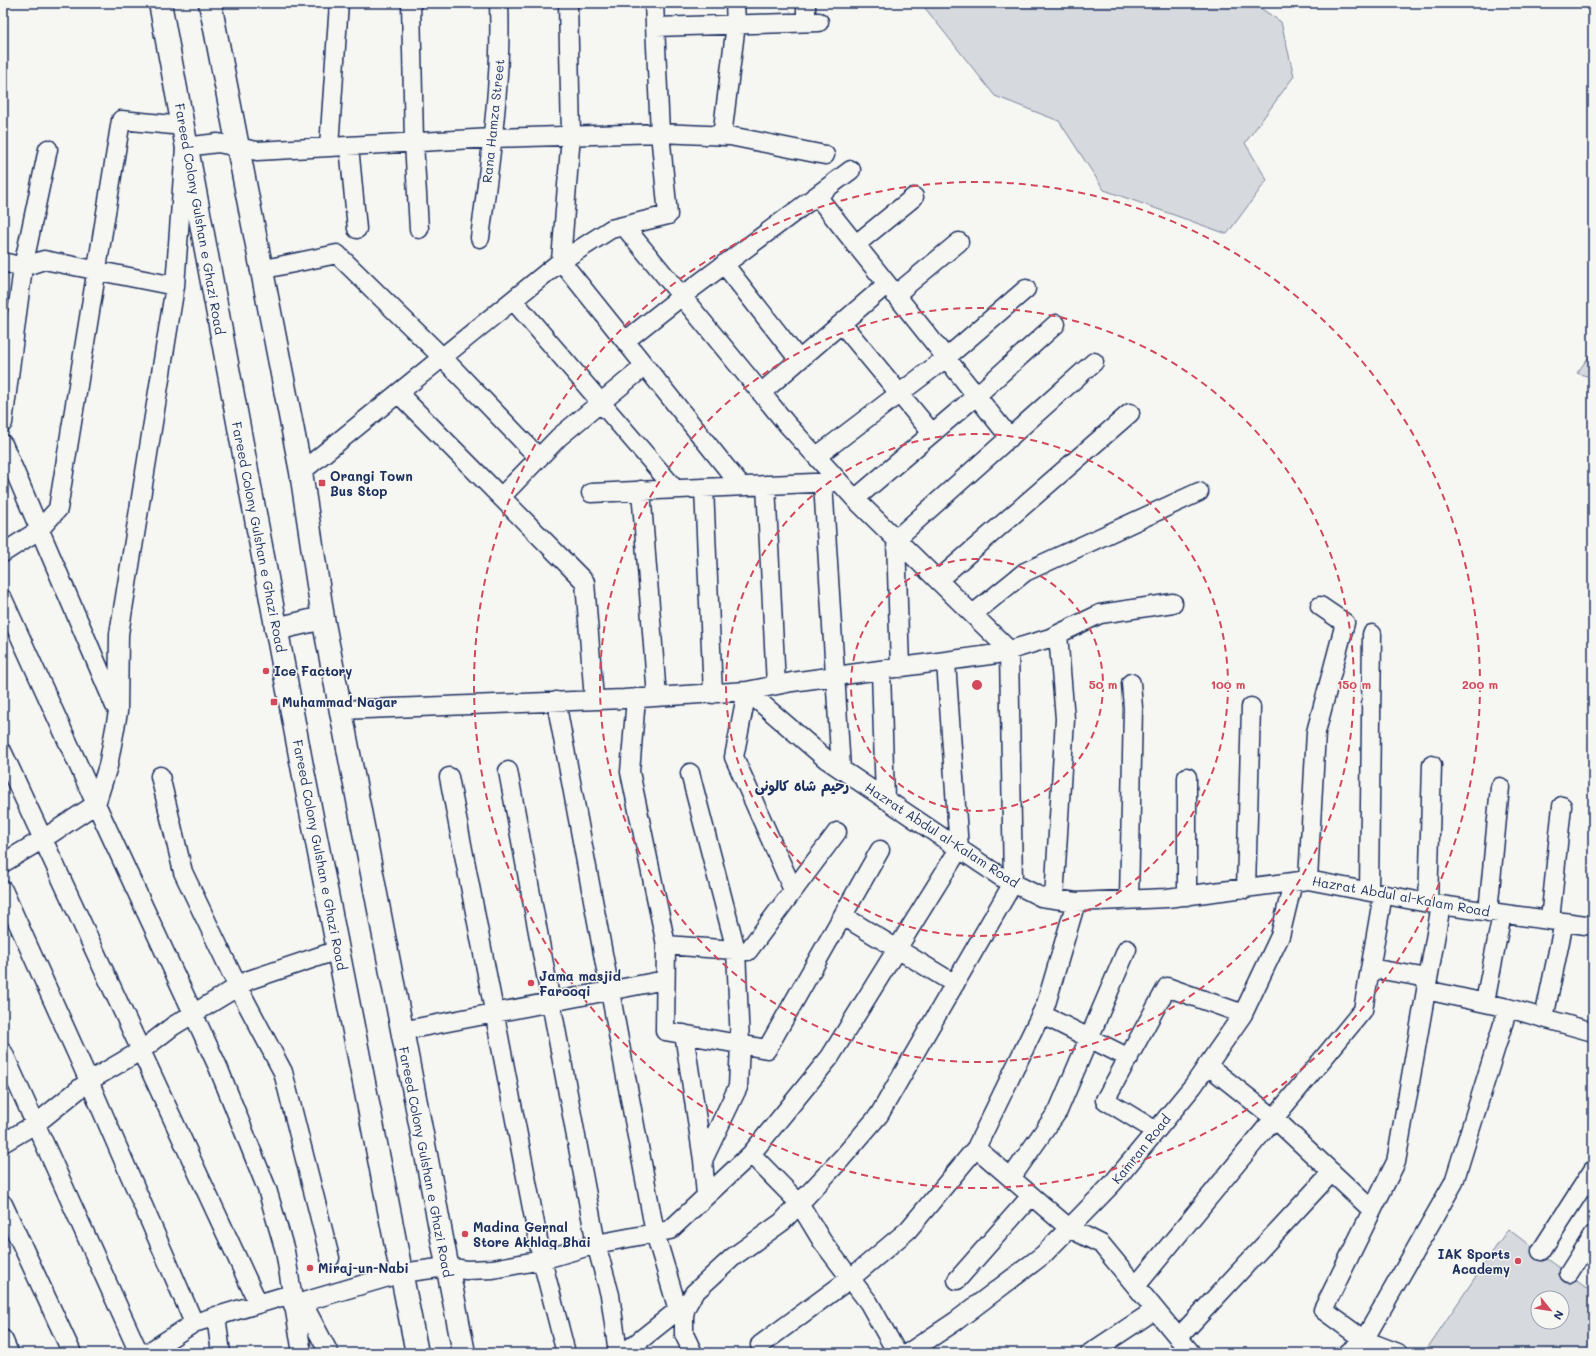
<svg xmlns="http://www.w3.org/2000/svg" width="1596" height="1356" font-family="Mali,'Playpen Sans Arabic',sans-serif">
<rect width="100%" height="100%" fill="#f6f6f2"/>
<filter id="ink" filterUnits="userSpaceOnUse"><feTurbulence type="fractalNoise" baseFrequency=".025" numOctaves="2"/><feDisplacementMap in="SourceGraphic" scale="8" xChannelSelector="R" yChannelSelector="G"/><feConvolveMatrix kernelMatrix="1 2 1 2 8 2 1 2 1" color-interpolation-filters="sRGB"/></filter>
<g filter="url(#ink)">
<path fill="#d6d9dd" stroke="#78849e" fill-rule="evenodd" d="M 921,3 L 1253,3 L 1281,22 L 1294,76 L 1245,143 L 1267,180 L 1227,234 L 1104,190 L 1059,121 L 995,96 Z
M 1593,351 L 1593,378 L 1577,373 Z
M 1508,1229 L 1593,1293 L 1593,1353 L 1424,1353 ZM 1538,1298 L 1562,1298 L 1562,1322 L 1538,1322 Z"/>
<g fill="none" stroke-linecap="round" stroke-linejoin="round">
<defs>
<path id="minor" d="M 411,3 L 414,142 L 419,229
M 568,3 L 571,135 L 561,261 L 741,486
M 806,22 L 806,3
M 655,27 L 819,22
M 722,136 L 736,24 L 735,3
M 349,146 L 357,229
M 329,147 L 339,3
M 817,196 L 1010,438
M 624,226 L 785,422 L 855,499 L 1009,650 L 1013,883 L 879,1115 L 842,1158 L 782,1222 L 733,1257 L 694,1293 L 686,1307 L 684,1315 L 684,1334 L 693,1353
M 480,238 C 490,160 502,82 499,3
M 855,245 L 914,197
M 3,262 L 23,267 L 44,260 L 175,286
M 724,264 L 799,360
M 260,270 L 337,254 L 442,357 L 539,458
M 895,295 L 959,242
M 513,300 L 675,489
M 842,324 L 932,433
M 625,341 L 682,296 L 851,170
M 398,393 L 585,582 L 594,700
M 761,393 L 887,284
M 3,423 L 23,267 L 48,149
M 3,444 L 115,706
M 817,456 L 946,358 L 1026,289
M 301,472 L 561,261 L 611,229 L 668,215 L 660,133 L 654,3
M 823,483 L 841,769
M 766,485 L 776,685
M 704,488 L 713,694
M 641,490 L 657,697
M 591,493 L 835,482
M 501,497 L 559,437 L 645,366
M 855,499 L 976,396 L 1056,324
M 3,553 L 39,530 L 58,509 L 121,120 L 183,126
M 938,580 L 1130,413
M 3,599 L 96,804 L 43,839 L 3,863
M 973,614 L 1025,572 L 1199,492
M 900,668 L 896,539 L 1094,362
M 881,671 L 885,799
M 747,691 L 826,759 L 1001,877 L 1041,897 L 1076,902 L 1167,898 L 1308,880 L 1433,904 L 1593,926
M 747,691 L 734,757 L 793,890
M 636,698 L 630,772 L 666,945 L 665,1031 L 767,1049 L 880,850
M 556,701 L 655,1233 L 678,1310 L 684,1315
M 340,710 L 624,699 L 747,691 L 792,682 L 997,654 L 1050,638 L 1100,614 L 1173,603
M 3,753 L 258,1303
M 508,771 L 596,1244 L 610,1295 L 618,1353
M 690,773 L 736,950 L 740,1044 L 738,1087 L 703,1160 L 706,1196
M 160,776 L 183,872 L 238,987 L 283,1072 L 330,1258
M 449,777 L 542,1260 L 566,1353
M 1187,777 L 1187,896
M 1308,880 L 1316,732 L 1345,623 L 1320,606
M 1246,889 L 1251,707
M 3,890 L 89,1081 L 194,1323
M 1369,891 L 1372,634
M 1054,899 L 1065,719 L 1058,634
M 1129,900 L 1133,708 L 1131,683
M 1428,903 L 1432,765
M 1488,912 L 1500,787
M 843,916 L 955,984
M 1550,920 L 1562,806
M 666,945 L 748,951 L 837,832
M 1370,968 L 1428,978
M 1426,990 L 1508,1008 L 1593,1032
M 1485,1002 L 1502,914
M 1041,1014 L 1129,1058
M 1544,1018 L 1564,922
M 401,1031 L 665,980
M 684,1034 L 703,1160
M 3,1052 L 139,1353
M 1207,1065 L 1274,1118 L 1372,1210
M 1156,1131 L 1105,1100 L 1167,987 L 1243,1014
M 3,1143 L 37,1123 L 89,1081 L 142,1050 L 173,1026 L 249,980 L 338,950
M 976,1148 L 1069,1228 L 1101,1244 L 1191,1353
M 751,1154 L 799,1203 L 822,1241 L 869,1303 L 897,1353
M 1011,1178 L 1058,1111 L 1127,949
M 3,1204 L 72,1353
M 1541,1251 L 1593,1170
M 1569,1273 L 1593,1235
M 957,1280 L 1031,1196
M 1136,1286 L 1363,1010 L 1383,894
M 302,1302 L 329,1353
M 293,1305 L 402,1273 L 446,1267 L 466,1270 L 493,1269 L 542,1260 L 596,1244 L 670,1230 L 751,1154 L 830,1057 L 959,849 L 946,662
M 216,1316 L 221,1353
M 1178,1338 L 1332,1172
M 3,1339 L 9,1353
M 760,1345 L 851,1278 L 908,1230 L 976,1148 L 1046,1004 L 1076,902
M 147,1353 L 194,1323 L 291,1294
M 302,1353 L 285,1251 L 267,1189 L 218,1067 L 96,804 L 108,766 L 118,712 L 119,634 L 175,286 L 185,147 L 218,143 L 257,151 L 492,138 L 660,133 L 730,136 L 825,155
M 624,1353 L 678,1310
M 908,1353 L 956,1321 L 1043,1255 L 1112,1184 L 1156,1131 L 1193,1086 L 1243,1014 L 1280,936 L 1293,882
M 1090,1353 L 1155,1310
M 1348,1353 L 1364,1340 L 1454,1182 L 1508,1008
M 1398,1353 L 1364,1340 L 1323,1310 L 1396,1162 L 1441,905"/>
<path id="major" d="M 160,3 L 302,766 L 417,1353
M 210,3 L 301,472 L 323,618 L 464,1353
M 276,629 L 323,618"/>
</defs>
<use href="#minor" stroke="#1b2f5e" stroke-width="21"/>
<use href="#major" stroke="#1b2f5e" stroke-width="25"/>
<use href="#minor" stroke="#f6f6f2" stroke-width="18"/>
<use href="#major" stroke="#f6f6f2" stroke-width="22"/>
</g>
</g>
<g fill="none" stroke="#d1495b" stroke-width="2" stroke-dasharray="7 5">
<circle cx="977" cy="685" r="126"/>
<circle cx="977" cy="685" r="251"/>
<circle cx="977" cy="685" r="377"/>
<circle cx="977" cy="685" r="503"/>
</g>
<g fill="#d1495b" stroke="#f6f6f2" stroke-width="1.5">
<rect x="318" y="479" width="8" height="8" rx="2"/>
<circle cx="266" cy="671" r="4"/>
<rect x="270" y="698" width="8" height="8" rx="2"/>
<circle cx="531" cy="983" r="4"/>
<circle cx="465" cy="1234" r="4"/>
<circle cx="1518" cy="1261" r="4"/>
<circle cx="310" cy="1268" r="4"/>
</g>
<g text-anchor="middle" stroke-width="3" stroke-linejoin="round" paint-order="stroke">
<g font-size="13" fill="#1b2f5e" stroke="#f6f6f2">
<text transform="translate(493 121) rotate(-84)" y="5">Rana Hamza Street</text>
<text transform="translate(200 219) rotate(80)" y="5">Fareed Colony Gulshan e Ghazi Road</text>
<text transform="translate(259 537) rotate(79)" y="5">Fareed Colony Gulshan e Ghazi Road</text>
<text transform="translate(942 835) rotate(33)" y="5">Hazrat Abdul al-Kalam Road</text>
<text transform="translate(320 855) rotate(79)" y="5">Fareed Colony Gulshan e Ghazi Road</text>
<text transform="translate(1401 896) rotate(10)" y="5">Hazrat Abdul al-Kalam Road</text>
<text transform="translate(1141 1149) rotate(-51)" y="5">Kamran Road</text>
<text transform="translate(426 1162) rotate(79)" y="5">Fareed Colony Gulshan e Ghazi Road</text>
</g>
<g font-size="13" font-weight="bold" fill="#1b2f5e" stroke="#f6f6f2" text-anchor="start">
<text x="330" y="481">Orangi Town<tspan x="330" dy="15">Bus Stop</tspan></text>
<text x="274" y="676">Ice Factory</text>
<text x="282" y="707">Muhammad Nagar</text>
<text x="539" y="981">Jama masjid<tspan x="539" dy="15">Farooqi</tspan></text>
<text x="473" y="1232">Madina Gernal<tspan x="473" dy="15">Store Akhlaq Bhai</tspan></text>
<text x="1510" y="1259" text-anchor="end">IAK Sports<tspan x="1510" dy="15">Academy</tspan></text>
<text x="318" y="1273">Miraj-un-Nabi</text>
</g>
<g font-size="14" font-weight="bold" fill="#1b2f5e" stroke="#f6f6f2">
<text x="802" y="791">رحیم شاہ کالونی</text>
</g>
</g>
<circle cx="977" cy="685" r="6" fill="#d1495b" stroke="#f6f6f2" stroke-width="2"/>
<g font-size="12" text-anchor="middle" font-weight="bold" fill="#d1495b" stroke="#f6f6f2" stroke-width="3" stroke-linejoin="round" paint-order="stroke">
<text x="1103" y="689">50 m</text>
<text x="1228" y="689">100 m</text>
<text x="1354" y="689">150 m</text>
<text x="1480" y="689">200 m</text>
</g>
<rect width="1596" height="1356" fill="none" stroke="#f6f6f2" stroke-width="16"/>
<rect x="8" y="8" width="1580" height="1340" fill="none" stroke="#1b2f5e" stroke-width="1.5" filter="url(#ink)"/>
<g transform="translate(1550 1310) rotate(120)"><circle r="19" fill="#f6f6f2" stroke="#9ea6b7"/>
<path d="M0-3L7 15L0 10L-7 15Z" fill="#d1495b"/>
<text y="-6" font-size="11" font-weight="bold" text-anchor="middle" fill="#1b2f5e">N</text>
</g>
</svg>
